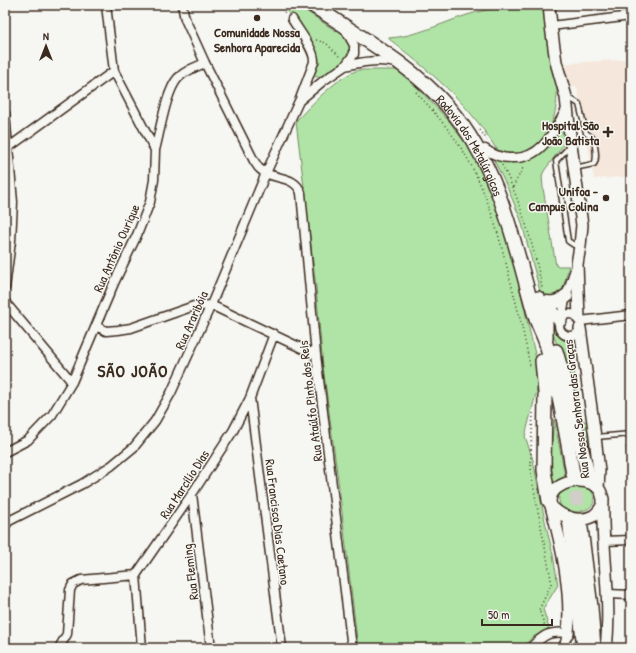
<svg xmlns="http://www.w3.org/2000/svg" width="636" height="653" font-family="'Patrick Hand',sans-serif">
<rect width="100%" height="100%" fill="#f6f6f2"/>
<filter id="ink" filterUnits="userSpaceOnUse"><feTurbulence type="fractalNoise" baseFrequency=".025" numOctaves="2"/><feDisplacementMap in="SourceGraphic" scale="8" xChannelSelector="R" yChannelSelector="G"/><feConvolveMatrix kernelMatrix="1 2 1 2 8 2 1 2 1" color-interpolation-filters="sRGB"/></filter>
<g filter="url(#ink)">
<path fill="#f5e7db" d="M 631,59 L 631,176 L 594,179 L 577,87 L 567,88 L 566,73 L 561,73 L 559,64 Z"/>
<path fill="#b0e4a6" stroke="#768762" d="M 283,5 L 297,5 L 336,31 L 338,29 L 346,34 L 352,50 C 343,65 331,77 312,77 L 317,60 L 316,51 L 305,35 L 293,15 L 290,16 Z
M 531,5 L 546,5 C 548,20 550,35 552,50 C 557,80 563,113 543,138 C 538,145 532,150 523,152 C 513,155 503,155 495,147 C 466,100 430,72 388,38 C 415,37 442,23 467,15 C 488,8 509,7 531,5 Z
M 359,70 L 398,70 L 414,84 L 449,121 L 474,155 L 499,211 L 510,247 L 535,354 L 538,373 L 537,390 L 525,436 L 533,460 L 545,521 L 553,555 L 558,585 L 543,609 L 549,628 L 533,637 L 521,648 L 358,648 L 340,495 L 323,367 L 316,287 L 296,121 C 310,106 339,75 359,70 Z
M 564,120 L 565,143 L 544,171 L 542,176 L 543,188 L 556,266 L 569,266 L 561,295 L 555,299 L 541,295 L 521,220 L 508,189 L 493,158 L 505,161 L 525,160 Z
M 5,163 L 9,185 L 7,249 L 5,254 Z
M 546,313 L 555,319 C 558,333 562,342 578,336 L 580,346 L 571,350 L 581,417 L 584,421 L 588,423 L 595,468 L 593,476 L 565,368 Z
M 566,405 L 585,477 L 553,486 L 551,451 L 554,419 L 565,475 L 579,473 Z
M 626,446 L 631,446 L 631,513 Z
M 585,487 L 591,490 C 603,509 580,513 566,512 C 560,506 557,501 560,493 L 568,488 Z"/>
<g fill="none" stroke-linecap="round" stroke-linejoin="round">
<path stroke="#d1cdc8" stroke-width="13" stroke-dasharray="13 6" stroke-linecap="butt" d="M 573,474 L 581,528"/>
<defs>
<path id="service" d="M 568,97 L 579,104 L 586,133 L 593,138 L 594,140 C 595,148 598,158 594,164 L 574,168
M 569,147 L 556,161 L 568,241 L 574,245 L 580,246
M 596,437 L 631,434"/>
<path id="minor" d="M 182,5 L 185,19 L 205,63 L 254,161 C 256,163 257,167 260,169 C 272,181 295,174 301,193 L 316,355 L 352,648
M 292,19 C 299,31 315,50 314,62 L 300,99
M 551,26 L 631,16
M 345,66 C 362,62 378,59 396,63
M 5,113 L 13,202 L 11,241 L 5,288
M 485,149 C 493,155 501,158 511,158 C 542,160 554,131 567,108
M 5,150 L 114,71
M 155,150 C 160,132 166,91 178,78 C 185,71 195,67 205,63
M 5,302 L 72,382
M559 325a11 11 0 1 1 22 0a11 11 0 1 1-22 0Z
M 561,319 L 566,296 L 576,266
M 580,321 L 631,315
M 96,326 L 106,331 L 118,330 L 131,328 L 194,306 L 211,305 L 316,355
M 250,398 L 282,648
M 5,452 L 28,440 L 52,415 L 72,382 L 114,283 L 137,235 L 150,202 L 154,180 L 155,150 L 114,71 L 106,5
M 192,494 L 211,648
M 5,526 L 9,521 L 82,484 L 111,466 L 134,447 L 155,421 L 171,393 L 211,305 L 266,173 L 299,101 L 323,81 L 345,66 L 354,54 L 354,45 L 345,29
M 604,541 L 631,540
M 608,594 L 631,595
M 59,648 L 67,634 L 70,590 L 73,584 L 81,580 L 136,575
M 142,648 L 136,575 L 192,494 L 233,431 L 250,398 L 274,334
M 530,648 C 544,635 548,631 568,633 L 563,648"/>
<path id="tertiary" d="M 549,5 L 551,26 L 556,62 L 566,97 L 571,145 L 582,225 L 580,246 L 577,264 L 579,319
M 580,328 L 595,437 L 599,471 L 598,488
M 603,504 C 600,509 598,513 593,516 C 580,523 563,518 553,508 C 551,506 549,504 550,500 C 552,481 586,475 598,488 C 601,490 602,496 603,499 C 601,549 612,599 606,648
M 551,506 C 562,546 572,591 568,633"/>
<g id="primary">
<path id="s1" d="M 312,5 C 359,36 412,65 449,108 C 499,166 514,242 534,313 C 537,325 544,335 547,347 C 558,388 566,431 573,474"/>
<path d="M 538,298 L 546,323 L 546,339"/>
<path d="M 539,301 C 550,304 557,304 566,296"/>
<path d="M 540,302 L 560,320"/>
<path d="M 556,351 L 566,386 L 590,482"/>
<path d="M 542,361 L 545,393 L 544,470 L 549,501"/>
<path d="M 569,518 L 584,648"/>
<path d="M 581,528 L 591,607 L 594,648"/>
</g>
</defs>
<use href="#service" stroke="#3b2a1e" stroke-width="7"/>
<use href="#minor" stroke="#3b2a1e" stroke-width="11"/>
<use href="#tertiary" stroke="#3b2a1e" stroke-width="14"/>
<use href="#primary" stroke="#3b2a1e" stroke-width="16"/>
<path stroke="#3b2a1e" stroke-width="1.5" stroke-dasharray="1 3" stroke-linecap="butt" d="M 280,5 L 285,13
M 316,40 L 326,43 L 341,58
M 5,67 L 8,105
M 416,92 C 437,115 458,139 472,167 C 491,204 501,243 511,283 C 518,310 525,338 530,366
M 480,130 L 487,140
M 502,165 C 522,204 533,245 542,287
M 513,187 L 524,166
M 533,413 L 531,449 L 531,474 L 551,579 L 551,584 L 539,610 L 545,626
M 550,643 L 551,648"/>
<use href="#service" stroke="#f6f6f2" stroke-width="4"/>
<use href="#minor" stroke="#f6f6f2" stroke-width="8"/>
<use href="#tertiary" stroke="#f6f6f2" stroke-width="11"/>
<use href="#primary" stroke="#f6f6f2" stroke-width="13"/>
</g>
</g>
<g fill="#3b2a1e" stroke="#f6f6f2" stroke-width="1.5">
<circle cx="257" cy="18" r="4"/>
<path d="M606 126h4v4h4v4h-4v4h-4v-4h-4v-4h4z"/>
<circle cx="606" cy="198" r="4"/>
</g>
<g text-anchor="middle" stroke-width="3" stroke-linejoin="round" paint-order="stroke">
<g font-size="13" font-weight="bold" fill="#3b2a1e" stroke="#f6f6f2" text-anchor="end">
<text x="257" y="37" text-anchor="middle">Comunidade Nossa<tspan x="257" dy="15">Senhora Aparecida</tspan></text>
<text x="599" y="130">Hospital São<tspan x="599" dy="15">João Batista</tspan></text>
<text x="598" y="196">Unifoa -<tspan x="598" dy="15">Campus Colina</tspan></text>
</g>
<g font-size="13" fill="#3b2a1e" stroke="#f6f6f2">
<text dy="5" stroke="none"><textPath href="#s1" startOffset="215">Rodovia dos Metalúrgicos</textPath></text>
<text transform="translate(116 248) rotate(-66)" y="5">Rua Antônio Ourique</text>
<text transform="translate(191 320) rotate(-66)" y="5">Rua Araribóia</text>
<text transform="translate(310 401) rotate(-97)" y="5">Rua Ataúlfo Pinto dos Reis</text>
<text transform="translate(576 409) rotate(-97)" y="5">Rua Nossa Senhora das Graças</text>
<text transform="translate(184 484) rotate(-57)" y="5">Rua Marcílio Dias</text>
<text transform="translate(278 522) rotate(83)" y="5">Rua Francisco Dias Caetano</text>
<text transform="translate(190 572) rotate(-97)" y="5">Rua Fleming</text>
</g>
<g font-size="17" font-weight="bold" letter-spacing="1" fill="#3b2a1e" stroke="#f6f6f2">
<text x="133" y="377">SÃO JOÃO</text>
</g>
</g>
<rect width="636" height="653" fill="none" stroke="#f6f6f2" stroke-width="20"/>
<rect x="10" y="10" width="616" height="633" fill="none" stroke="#3b2a1e" stroke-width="1.5" filter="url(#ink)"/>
<g transform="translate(46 46)" stroke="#f6f6f2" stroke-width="3" paint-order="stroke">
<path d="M0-3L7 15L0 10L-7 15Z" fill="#3b2a1e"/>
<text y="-6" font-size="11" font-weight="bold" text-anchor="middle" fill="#3b2a1e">N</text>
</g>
<path d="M482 619v6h70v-6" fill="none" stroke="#3b2a1e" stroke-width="2"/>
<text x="488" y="619" font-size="12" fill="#3b2a1e" stroke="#f6f6f2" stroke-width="3" paint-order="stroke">50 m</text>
</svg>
